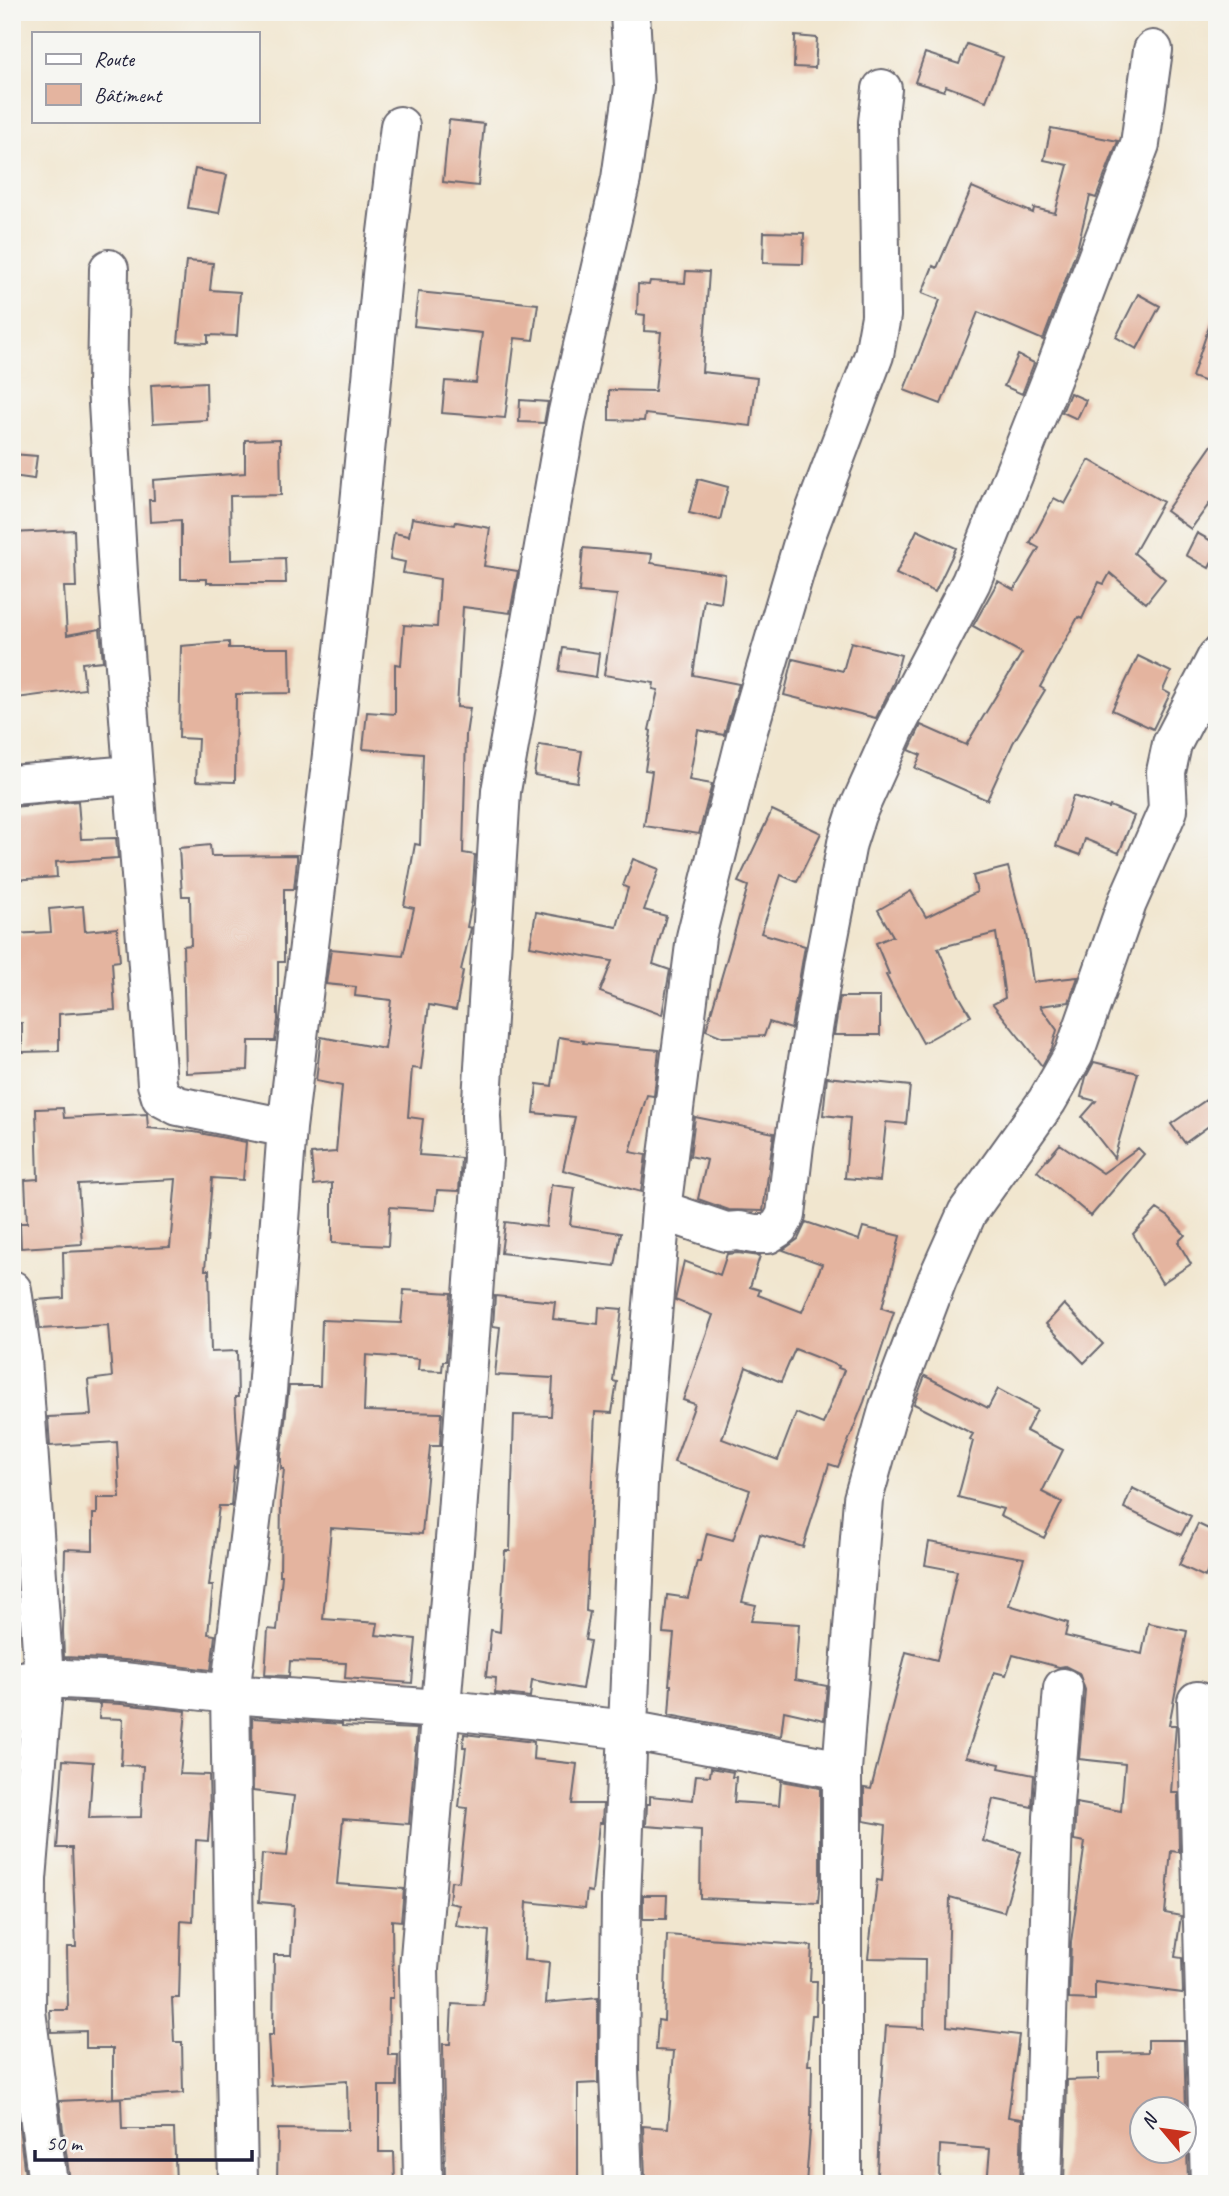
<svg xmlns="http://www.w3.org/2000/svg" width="1229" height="2196" font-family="Caveat,sans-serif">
<rect width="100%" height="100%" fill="#f6f6f2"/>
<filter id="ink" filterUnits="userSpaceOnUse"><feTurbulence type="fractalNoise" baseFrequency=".0143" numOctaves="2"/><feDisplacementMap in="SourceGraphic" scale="14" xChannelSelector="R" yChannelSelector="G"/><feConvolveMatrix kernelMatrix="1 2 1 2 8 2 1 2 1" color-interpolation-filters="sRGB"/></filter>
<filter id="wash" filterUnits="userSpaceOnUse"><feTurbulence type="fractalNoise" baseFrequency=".00686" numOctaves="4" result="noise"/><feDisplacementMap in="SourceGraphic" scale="28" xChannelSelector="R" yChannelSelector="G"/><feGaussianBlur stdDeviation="1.57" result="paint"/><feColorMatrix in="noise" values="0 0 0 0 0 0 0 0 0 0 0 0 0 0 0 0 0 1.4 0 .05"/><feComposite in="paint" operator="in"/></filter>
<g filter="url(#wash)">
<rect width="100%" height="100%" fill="#f1e6cf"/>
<g id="blocks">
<path fill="#e4b49f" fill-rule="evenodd" d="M 795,36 L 817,38 L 815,68 L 794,67 Z
M 967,44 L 1003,57 L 986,101 L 946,86 L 944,91 L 915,82 L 925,53 L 959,64 Z
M 449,120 L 484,124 L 478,186 L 443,182 Z
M 1051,128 L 1118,141 L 1096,198 L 1090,196 L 1077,249 L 1043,340 L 978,312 L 941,404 L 904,390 L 940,300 L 922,293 L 933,266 L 937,268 L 972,187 L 1033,213 L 1034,208 L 1055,213 L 1068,165 L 1044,160 Z
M 195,169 L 227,175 L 219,213 L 188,208 Z
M 764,232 L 804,233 L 803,264 L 763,263 Z
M 186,261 L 213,263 L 210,290 L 240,292 L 237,336 L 208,335 L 208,343 L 178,342 Z
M 686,271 L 709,272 L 702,372 L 757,378 L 751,426 L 645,414 L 644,421 L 609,420 L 609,390 L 655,391 L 661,332 L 644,331 L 645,315 L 637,314 L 638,284 L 649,285 L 650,281 L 685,283 Z
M 418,292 L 538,304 L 533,340 L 515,338 L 505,418 L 442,413 L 445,381 L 476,383 L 482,333 L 414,326 Z
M 1138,294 L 1160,306 L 1137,349 L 1116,337 Z
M 1213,315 L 1217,316 L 1217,386 L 1192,377 Z
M 1018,355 L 1034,363 L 1022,394 L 1004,386 Z
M 206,382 L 207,420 L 153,423 L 151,385 Z
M 1070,393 L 1086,400 L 1077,419 L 1062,412 Z
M 520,400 L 548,402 L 544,423 L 519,422 Z
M 1217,438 L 1217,493 L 1191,529 L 1166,511 Z
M 280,439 L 281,495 L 230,496 L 231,560 L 285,558 L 286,583 L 207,583 L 207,579 L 181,579 L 181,520 L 150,522 L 149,500 L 154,500 L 153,480 L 245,473 L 245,440 Z
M 12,454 L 37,456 L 34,479 L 12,476 Z
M 1089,460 L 1163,502 L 1134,553 L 1165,579 L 1146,603 L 1110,573 L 1104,584 L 1099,582 L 1082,619 L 1078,617 L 1040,687 L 1045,690 L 1013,743 L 987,800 L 915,768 L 921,755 L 909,750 L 921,725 L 966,745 L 1022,653 L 973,626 L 998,581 L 1014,590 L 1039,548 L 1030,543 L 1054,498 L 1065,504 Z
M 698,479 L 728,487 L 720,520 L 689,513 Z
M 412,518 L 455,525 L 456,522 L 490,528 L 484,566 L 518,571 L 510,613 L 463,607 L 457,707 L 470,708 L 466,735 L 463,853 L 475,855 L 472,901 L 467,927 L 471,928 L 461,970 L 463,971 L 456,1010 L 429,1005 L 421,1069 L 412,1068 L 408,1117 L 423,1119 L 419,1155 L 461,1158 L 459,1191 L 437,1190 L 435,1210 L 390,1207 L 388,1246 L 332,1243 L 332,1183 L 314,1185 L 311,1154 L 336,1152 L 342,1086 L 316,1081 L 321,1037 L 385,1049 L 391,1000 L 355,996 L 356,987 L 326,984 L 331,949 L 403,956 L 414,908 L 404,906 L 415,844 L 420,845 L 423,754 L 363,749 L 367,712 L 395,714 L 395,664 L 401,665 L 404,625 L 437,627 L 440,579 L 403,573 L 405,562 L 390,559 L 394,533 L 409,536 Z
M 74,530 L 76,587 L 64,587 L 67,635 L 100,629 L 103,661 L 82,663 L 85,689 L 17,698 L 13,664 L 15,663 L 12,635 L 12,533 Z
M 917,530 L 956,548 L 935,592 L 896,574 Z
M 1197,533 L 1217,544 L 1217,552 L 1209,568 L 1186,555 Z
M 583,548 L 652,554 L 651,563 L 725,574 L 721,603 L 704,600 L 693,675 L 739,684 L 724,735 L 698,730 L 689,780 L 712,784 L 699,834 L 644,826 L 652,771 L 645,770 L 651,731 L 649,730 L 658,690 L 653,689 L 654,683 L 604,675 L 617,595 L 579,592 Z
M 229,642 L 229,648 L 290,648 L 291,693 L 236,694 L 235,782 L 196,781 L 198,739 L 179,738 L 181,646 Z
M 851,642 L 901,655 L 894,682 L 876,718 L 784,695 L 793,659 L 843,671 Z
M 563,648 L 599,653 L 596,677 L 559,671 Z
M 1138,656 L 1171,672 L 1163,690 L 1170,694 L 1153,729 L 1112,710 Z
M 539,745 L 582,751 L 577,782 L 534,775 Z
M 1073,796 L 1109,808 L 1110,806 L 1134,816 L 1119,853 L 1085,839 L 1080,855 L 1056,846 Z
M 78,801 L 81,839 L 116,838 L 118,858 L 56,862 L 57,877 L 12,880 L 12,807 Z
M 772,810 L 821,833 L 797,882 L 781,875 L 761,933 L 805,946 L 791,1029 L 769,1022 L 764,1036 L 723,1037 L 706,1030 L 748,886 L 738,882 Z
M 210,845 L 211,856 L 297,855 L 297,860 L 294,889 L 284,889 L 284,962 L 278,962 L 278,1020 L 275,1041 L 249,1041 L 248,1070 L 186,1073 L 183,946 L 191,945 L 190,896 L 182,896 L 179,848 Z
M 633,859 L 659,869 L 644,910 L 666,916 L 653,964 L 670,970 L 662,1015 L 600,992 L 612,961 L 530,946 L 536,912 L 617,927 L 628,888 L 623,886 Z
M 1008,867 L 1026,934 L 1033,982 L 1078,977 L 1069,1002 L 1040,1006 L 1057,1030 L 1052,1048 L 1042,1066 L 993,1004 L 1005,998 L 996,933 L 938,948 L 958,994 L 971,1016 L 923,1043 L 892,987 L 886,975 L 889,974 L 876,943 L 893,936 L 878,910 L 911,891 L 926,917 L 977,892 L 973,876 Z
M 83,906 L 85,931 L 117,928 L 120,961 L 112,962 L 115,1010 L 59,1014 L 59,1051 L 22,1052 L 22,1023 L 12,1023 L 12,934 L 51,932 L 49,909 Z
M 840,997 L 880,997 L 880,1035 L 834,1035 Z
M 559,1037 L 584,1041 L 583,1043 L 659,1050 L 654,1096 L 647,1095 L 630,1152 L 646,1155 L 641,1192 L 563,1170 L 575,1117 L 534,1113 L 537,1084 L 552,1086 Z
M 1094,1062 L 1138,1073 L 1114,1158 L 1082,1117 L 1096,1101 L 1081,1097 L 1086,1077 Z
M 827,1077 L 910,1086 L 906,1124 L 886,1122 L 880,1181 L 845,1178 L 850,1118 L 823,1115 Z
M 1206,1100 L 1217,1116 L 1217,1120 L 1185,1143 L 1171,1124 Z
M 63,1108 L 64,1118 L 147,1114 L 148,1128 L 194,1132 L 246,1142 L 243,1180 L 212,1178 L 205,1270 L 209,1270 L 211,1352 L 237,1351 L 238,1397 L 235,1397 L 238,1448 L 236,1468 L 234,1467 L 231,1506 L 219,1506 L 209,1586 L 213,1586 L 208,1634 L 215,1635 L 211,1670 L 125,1660 L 64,1657 L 63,1631 L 65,1549 L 93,1550 L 93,1514 L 97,1514 L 97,1498 L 120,1498 L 117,1442 L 50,1446 L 48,1417 L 91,1415 L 88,1380 L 112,1377 L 108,1325 L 40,1329 L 36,1300 L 64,1298 L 63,1252 L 170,1247 L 176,1179 L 78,1184 L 82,1244 L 21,1248 L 20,1223 L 27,1223 L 25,1180 L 38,1179 L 36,1109 Z
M 695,1117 L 774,1133 L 763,1211 L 729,1210 L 698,1199 L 707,1160 L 690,1156 Z
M 1060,1144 L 1103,1173 L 1138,1148 L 1144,1154 L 1091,1216 L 1037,1171 Z
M 551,1185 L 575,1188 L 570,1225 L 621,1233 L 615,1266 L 501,1253 L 505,1222 L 546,1227 Z
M 1157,1209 L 1169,1217 L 1185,1235 L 1178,1242 L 1191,1264 L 1162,1283 L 1133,1234 Z
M 806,1222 L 859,1240 L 863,1227 L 900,1236 L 882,1308 L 894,1312 L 864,1402 L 838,1467 L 829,1464 L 803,1547 L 760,1534 L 742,1602 L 756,1605 L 751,1621 L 799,1624 L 795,1680 L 827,1686 L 824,1720 L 784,1711 L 781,1736 L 669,1715 L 671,1685 L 669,1685 L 674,1634 L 663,1633 L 667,1595 L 688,1598 L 697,1561 L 700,1561 L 707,1533 L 733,1540 L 750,1490 L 674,1462 L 695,1404 L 683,1400 L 713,1315 L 675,1300 L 684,1261 L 720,1275 L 727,1254 L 738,1253 L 760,1256 L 750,1287 L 760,1290 L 758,1295 L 802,1312 L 822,1264 L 783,1250 L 798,1239 ZM 795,1349 L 839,1366 L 838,1368 L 844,1370 L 823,1424 L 796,1413 L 778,1460 L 722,1439 L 746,1367 L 781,1382 Z
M 404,1290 L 451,1293 L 446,1361 L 443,1361 L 442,1371 L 418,1370 L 419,1359 L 366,1355 L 364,1411 L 442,1413 L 440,1446 L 430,1446 L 422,1534 L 331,1528 L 323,1619 L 378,1623 L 376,1635 L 416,1639 L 412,1683 L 345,1678 L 346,1663 L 290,1661 L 289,1676 L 265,1675 L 268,1629 L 277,1630 L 282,1575 L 280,1575 L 281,1499 L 284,1469 L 281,1469 L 281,1456 L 289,1386 L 320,1386 L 322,1320 L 401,1323 Z
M 495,1296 L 555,1302 L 553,1319 L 598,1324 L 599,1307 L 622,1309 L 613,1381 L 617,1382 L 612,1413 L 595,1412 L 586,1611 L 590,1612 L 585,1640 L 590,1641 L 582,1689 L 532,1680 L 530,1697 L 495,1693 L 496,1678 L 486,1677 L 491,1630 L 500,1632 L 505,1551 L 510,1551 L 514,1415 L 551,1416 L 553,1378 L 495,1375 L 500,1327 L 493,1326 Z
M 1064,1304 L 1103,1344 L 1084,1363 L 1046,1324 Z
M 925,1376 L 988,1408 L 998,1389 L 1037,1410 L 1026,1431 L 1063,1450 L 1042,1492 L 1062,1502 L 1044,1538 L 1000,1516 L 1003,1509 L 958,1497 L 973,1441 L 970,1439 L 973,1434 L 914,1404 Z
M 1132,1488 L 1191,1516 L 1181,1535 L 1124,1508 Z
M 1198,1524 L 1217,1533 L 1217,1551 L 1205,1577 L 1179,1565 Z
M 929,1542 L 1024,1558 L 1009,1605 L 1068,1623 L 1065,1636 L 1142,1654 L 1148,1623 L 1187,1631 L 1169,1725 L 1176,1725 L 1171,1793 L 1178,1793 L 1179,1852 L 1171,1851 L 1165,1913 L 1181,1916 L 1175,1957 L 1182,1958 L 1183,1993 L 1095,1982 L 1095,2000 L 1069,1999 L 1071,1942 L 1085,1842 L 1074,1840 L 1076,1803 L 1121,1811 L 1125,1764 L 1079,1759 L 1085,1690 L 1079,1673 L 1065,1666 L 1059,1667 L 1013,1655 L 1006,1675 L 994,1672 L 966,1757 L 1000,1764 L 999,1768 L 1034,1775 L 1032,1807 L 993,1799 L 983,1841 L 1021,1852 L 1004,1912 L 950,1897 L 948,1969 L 947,2026 L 1019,2035 L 1008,2117 L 1022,2119 L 1020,2184 L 987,2184 L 990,2149 L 940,2145 L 939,2180 L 926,2180 L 926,2184 L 889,2184 L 889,2175 L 877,2175 L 880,2106 L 886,2026 L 924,2028 L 925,1959 L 868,1958 L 877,1880 L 882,1881 L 886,1825 L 864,1821 L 864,1788 L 871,1789 L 906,1652 L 937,1660 L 957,1571 L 925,1565 Z
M 64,1701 L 121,1704 L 186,1711 L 180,1774 L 209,1775 L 210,1812 L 208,1841 L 196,1840 L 193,1922 L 181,1921 L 179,1998 L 172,1998 L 174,2042 L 182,2042 L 183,2093 L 113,2098 L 113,2048 L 86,2048 L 86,2031 L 51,2032 L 50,2010 L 68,2010 L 67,1947 L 76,1947 L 72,1848 L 57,1848 L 63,1760 L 93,1762 L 89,1818 L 141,1817 L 143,1766 L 121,1765 L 123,1719 L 99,1718 L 100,1704 Z
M 252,1718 L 342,1724 L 342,1726 L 417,1729 L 409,1824 L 343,1819 L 337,1884 L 404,1889 L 401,1921 L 392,1920 L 393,1998 L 389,1998 L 388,2055 L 398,2055 L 397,2086 L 379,2086 L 379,2152 L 394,2152 L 395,2184 L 277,2184 L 278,2129 L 348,2130 L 347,2081 L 271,2086 L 268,2035 L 273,2035 L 274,1955 L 291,1955 L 294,1905 L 259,1902 L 262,1854 L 287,1856 L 294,1796 L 253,1791 Z
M 464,1734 L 534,1742 L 533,1759 L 577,1764 L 572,1804 L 603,1804 L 602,1823 L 599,1823 L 592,1892 L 587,1891 L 585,1908 L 527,1902 L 524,1960 L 549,1962 L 546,2003 L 598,1998 L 598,2083 L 578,2084 L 578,2184 L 445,2184 L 443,2044 L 450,2044 L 452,2004 L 484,2006 L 489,1931 L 456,1926 L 459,1905 L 449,1903 L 451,1881 L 459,1882 L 467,1808 L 459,1807 L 466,1747 L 463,1747 Z
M 711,1768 L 733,1772 L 732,1777 L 736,1777 L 734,1802 L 779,1805 L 781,1781 L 820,1788 L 820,1879 L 818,1903 L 700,1898 L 701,1830 L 646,1826 L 647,1804 L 650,1804 L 650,1796 L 693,1800 L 696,1775 L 710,1776 Z
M 643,1895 L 667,1895 L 666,1919 L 643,1919 Z
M 667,1935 L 812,1946 L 810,1981 L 817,1981 L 816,2015 L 812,2015 L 808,2065 L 812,2065 L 811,2117 L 806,2184 L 751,2184 L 711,2181 L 711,2183 L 645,2177 L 643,2126 L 668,2128 L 674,2051 L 656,2050 L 658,2020 L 664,2021 Z
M 1148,2040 L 1184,2040 L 1188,2184 L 1064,2184 L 1067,2080 L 1099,2079 L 1099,2053 L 1148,2052 ZM 1142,2109 L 1184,2109 L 1184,2151 L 1142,2151 Z
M 121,2098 L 122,2129 L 174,2129 L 176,2184 L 94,2184 L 94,2179 L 70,2181 L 59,2101 Z
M 12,2103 L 16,2103 L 26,2184 L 12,2184 Z"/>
</g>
</g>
<g filter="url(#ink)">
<use href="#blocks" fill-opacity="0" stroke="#6a676f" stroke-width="2"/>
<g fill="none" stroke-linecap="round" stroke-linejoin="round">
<defs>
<path id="minor" d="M 109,269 L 107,386 L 118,574 L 157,1084 L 161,1097 L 178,1106 L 287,1128
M 12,785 L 132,775
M 661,1210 L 726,1232 L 739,1231 L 754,1234 L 768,1234 L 779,1227 L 786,1215 L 794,1145 L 824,962 L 847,843 L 856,815 L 896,726 L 971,582 L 1055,370 L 1140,144 L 1153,50
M 12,1290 L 22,1359 L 44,1678 L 27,1879 L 26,2011 L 48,2184
M 12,1682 L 44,1678 L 123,1682 L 230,1694 L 440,1709 L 628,1730 L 842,1770
M 1197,1701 L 1210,2184
M 238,2184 L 230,1694 L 267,1391 L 287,1128 L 330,772 L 356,545 L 383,265 L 400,126
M 423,2184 L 419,1969 L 456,1527 L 483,1158 L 481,1116 L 501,791 L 567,416 L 621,179 L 634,87 L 630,12
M 623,2184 L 619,2069 L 621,1900 L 638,1482 L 661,1210 L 696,937 L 746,737 L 803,543 L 874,355 L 881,316 L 878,122 L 882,89
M 842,2184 L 842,1770 L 863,1499 L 889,1407 L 937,1280 L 967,1213 L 1047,1101 L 1074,1054 L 1127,903 L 1168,810 L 1166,772 L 1172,744 L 1217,657
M 1042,2184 L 1053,1817 L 1063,1688"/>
</defs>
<use href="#minor" stroke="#6a676f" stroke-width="42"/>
<use href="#minor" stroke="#fff" stroke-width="38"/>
</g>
</g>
<rect width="1229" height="2196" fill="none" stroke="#f6f6f2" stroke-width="42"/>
<rect x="32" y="32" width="228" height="91" fill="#f6f6f2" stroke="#a1a1a9" stroke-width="2"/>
<rect x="46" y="54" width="35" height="10" fill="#ffffff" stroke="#a1a1a9" stroke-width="2"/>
<text x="94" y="66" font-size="21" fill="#22223b">Route</text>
<rect x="46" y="84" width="35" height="21" fill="#e4b49f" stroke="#a1a1a9" stroke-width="2"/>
<text x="94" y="102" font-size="21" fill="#22223b">Bâtiment</text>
<g transform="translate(1163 2130) rotate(299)"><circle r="33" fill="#f6f6f2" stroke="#a1a1a9" stroke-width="2"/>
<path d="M0-5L12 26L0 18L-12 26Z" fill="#c8321e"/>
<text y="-10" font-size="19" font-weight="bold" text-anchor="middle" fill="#22223b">N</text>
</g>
<path d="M35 2150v10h217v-10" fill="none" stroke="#22223b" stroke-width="3.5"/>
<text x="46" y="2150" font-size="21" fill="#22223b" stroke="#f6f6f2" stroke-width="5" paint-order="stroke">50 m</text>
</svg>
